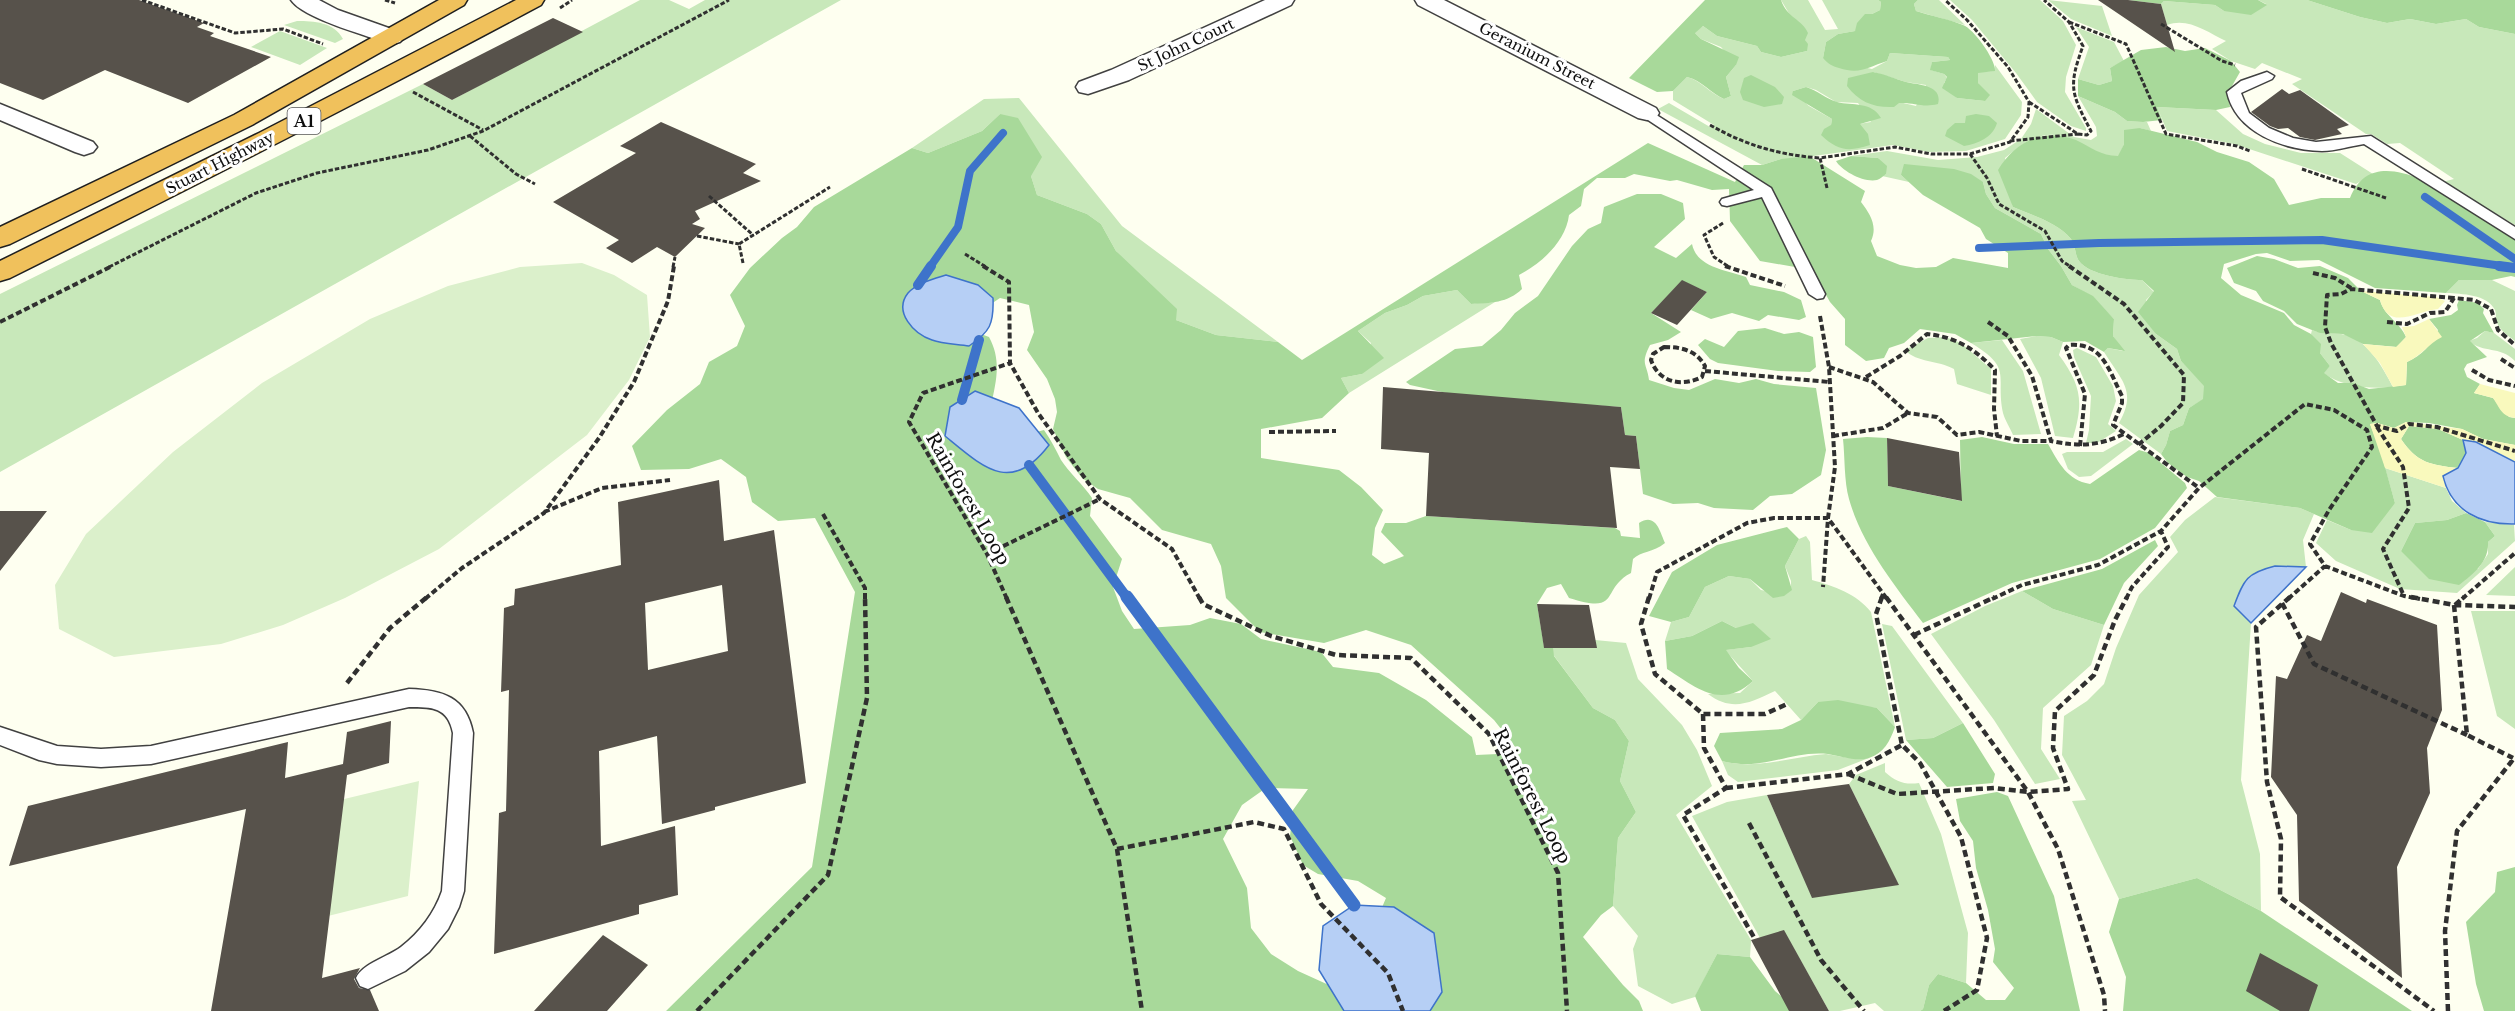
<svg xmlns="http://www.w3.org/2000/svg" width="2515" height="1011" font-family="'Libre Baskerville',serif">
<rect width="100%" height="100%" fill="#fefff0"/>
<path fill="#c8e8ba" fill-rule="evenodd" d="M 640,0 L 669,0 L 689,9 L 705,0 L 841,0 L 0,472 L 0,294 L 423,84 L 452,100 Z
M 1781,0 L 1808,0 L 1825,30 L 1838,29 L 1822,0 L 1878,0 L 1881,2 L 1880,10 L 1872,14 L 1855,31 L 1838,34 L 1826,42 L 1823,58 L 1872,69 L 1887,61 L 1890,53 L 1948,57 L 1950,60 L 1932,62 L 1931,70 L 1944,74 L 1947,78 L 1944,83 L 1957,98 L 1985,101 L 1978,83 L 1978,72 L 1994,71 L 1995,65 L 2022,102 L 2021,115 L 2005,139 L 1966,151 L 1929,152 L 1893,145 L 1792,159 L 1781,159 L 1762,165 L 1658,109 L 1669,103 L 1710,127 L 1714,125 L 1673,100 L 1673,91 L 1687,77 C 1702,81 1709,93 1724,99 L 1731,96 L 1726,77 L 1736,65 L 1721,47 L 1701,39 L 1694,32 L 1703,26 L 1717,36 L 1757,46 L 1761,52 L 1781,57 L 1807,51 L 1805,40 ZM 1873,72 L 1906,82 L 1926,85 L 1916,106 L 1899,102 ZM 1806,87 L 1816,90 L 1836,102 L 1858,103 L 1871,122 L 1859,124 L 1862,128 L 1831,125 L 1832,119 L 1809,106 L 1793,91 Z
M 1918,0 L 1939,0 L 1965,25 L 1916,11 L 1914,4 Z
M 1950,0 L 2040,0 L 2063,21 L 2076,45 L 2066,77 L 2065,92 L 2086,128 L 2086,131 L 2071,126 L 2037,102 L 2016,73 L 1972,20 Z
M 2048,0 L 2102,6 L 2112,36 L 2071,19 Z
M 2258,0 L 2307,0 L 2360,17 L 2387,23 L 2410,19 L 2436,24 L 2466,19 L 2479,27 L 2515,34 L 2515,225 L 2442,182 L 2454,179 L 2400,143 L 2387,144 L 2371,134 L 2366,134 L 2292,84 L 2302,79 L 2262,63 L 2255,69 L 2231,61 L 2212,49 L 2226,41 C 2207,32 2188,17 2167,25 L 2161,4 L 2164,1 L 2215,5 L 2224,11 L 2266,4 Z
M 297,21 C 314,21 334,22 343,39 L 335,43 L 284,25 Z
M 2076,27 L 2114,42 L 2124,61 L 2110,68 L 2112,81 L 2099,85 L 2078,79 L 2089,47 Z
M 280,31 L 327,48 L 300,65 L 251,47 Z
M 2078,96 L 2115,112 L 2127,121 L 2147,122 L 2151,131 L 2140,128 L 2124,144 L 2119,156 C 2105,157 2097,152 2084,145 C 2050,126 2033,135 2005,158 L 2013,207 C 2033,216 2057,222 2071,239 C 2076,246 2075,256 2079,261 C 2089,275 2126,280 2142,280 L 2154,292 L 2146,300 L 2156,334 L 2177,349 L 2181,361 L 2204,385 L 2204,399 L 2189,408 L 2183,425 L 2170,431 L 2166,445 L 2161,454 L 2119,423 C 2137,391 2122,381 2104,352 L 2108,348 L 2123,351 L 2113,336 L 2114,319 L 2093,297 L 2072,285 L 2061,266 L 2048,249 L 2041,234 L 1995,208 L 1986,194 L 1983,182 L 1901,175 L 1909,182 L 1882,176 L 1886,174 L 1878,158 L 1851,156 L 1887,151 L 1938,160 L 1977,157 L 2004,150 L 2021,139 L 2031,124 L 2036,109 L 2074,137 L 2091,140 L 2097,136 L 2096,127 Z
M 1019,98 L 1122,226 L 1278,342 L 1216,335 L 1176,320 L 1116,251 L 1101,224 L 1087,214 L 1037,195 L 1031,176 L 1000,114 L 982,131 L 928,153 L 912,148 L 984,99 Z
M 2157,107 L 2216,110 L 2243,134 L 2265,144 L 2301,153 L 2340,153 L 2373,174 L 2356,184 L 2234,144 L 2167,131 Z
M 2459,280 L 2492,280 L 2515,291 L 2515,341 C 2507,335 2499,330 2496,320 C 2496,316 2496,313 2495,310 C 2487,294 2462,294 2446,293 Z
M 1457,290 L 1471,304 L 1495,302 L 1349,393 L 1341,378 L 1362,374 L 1371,343 L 1358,331 L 1385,313 L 1407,305 L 1423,296 Z
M 2312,330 C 2322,334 2331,333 2341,334 C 2367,338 2382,366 2393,387 C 2369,389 2343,387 2323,373 L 2330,366 L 2320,353 L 2311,334 Z
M 2485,331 L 2494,333 L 2515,349 L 2515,361 C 2499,345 2484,354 2469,341 L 2477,338 Z
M 2036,336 L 2051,337 L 2063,342 L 2059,355 C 2081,385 2084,401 2073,438 L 2055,436 L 2041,378 L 2020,339 Z
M 1945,337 L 1961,343 L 1991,369 L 1991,395 L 1957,384 L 1954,369 C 1938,360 1917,363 1905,350 L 1928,338 Z
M 2002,340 L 2023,371 L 2041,434 L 2013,435 C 2010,428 2005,420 2003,413 C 1995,375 2014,369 1971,343 Z
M 2077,348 L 2096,357 L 2113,386 L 2116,401 L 2108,424 L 2116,431 L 2097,443 L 2086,443 L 2089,430 L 2091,396 L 2074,357 L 2073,350 Z
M 2126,439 L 2133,444 L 2091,476 L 2079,477 L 2068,469 L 2062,454 L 2067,452 L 2103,452 Z
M 2385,468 L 2446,488 L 2452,501 L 2466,513 L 2447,520 L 2415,523 L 2401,551 L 2478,569 L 2488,554 L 2488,542 L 2495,536 L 2485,522 L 2514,525 L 2515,541 L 2457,593 L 2400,589 L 2336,561 L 2316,543 L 2327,520 L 2351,530 L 2395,503 Z
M 2215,497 L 2300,508 L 2314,514 L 2303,540 L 2306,567 L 2275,566 L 2234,606 L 2251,623 L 2241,780 L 2260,854 L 2261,911 L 2197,878 L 2119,899 L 2072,801 L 2086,800 L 2062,755 L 2064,716 L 2087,701 L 2104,684 L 2116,648 L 2139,595 L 2178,552 L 2170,537 L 2185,520 Z
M 1806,536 L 1810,542 L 1812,580 C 1834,586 1857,594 1871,612 L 1895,727 L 1877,708 L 1818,702 L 1801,720 L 1775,691 C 1750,703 1732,712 1708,694 L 1740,693 L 1753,681 L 1725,650 L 1751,647 L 1736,628 L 1722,621 L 1692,636 L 1665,641 L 1671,622 L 1689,617 L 1705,587 L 1729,576 L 1750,579 L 1761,590 L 1784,595 L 1791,590 L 1791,581 L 1785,566 L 1799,539 Z
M 2515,567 L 2515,596 L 2486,595 Z
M 2022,591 L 2053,609 L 2104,625 L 2091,665 L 2043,708 L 2041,749 L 2060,779 L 2035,784 L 1994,720 L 1931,634 L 1985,606 Z
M 2471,611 L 2515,611 L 2515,729 L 2497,716 Z
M 1882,624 L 1892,626 L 1963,723 L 1933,738 L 1906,740 Z
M 1595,640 L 1626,643 L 1638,679 L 1682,725 L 1697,750 L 1712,786 L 1676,815 L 1751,940 L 1750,957 L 1717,954 L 1695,997 L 1672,1004 L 1638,986 L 1633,949 L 1638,936 L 1613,906 L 1618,838 L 1636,812 L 1620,781 L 1629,741 L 1615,720 L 1593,708 L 1552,653 L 1553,648 L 1596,648 Z
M 1826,754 L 1849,758 L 1869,758 L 1838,770 L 1738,782 L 1728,775 L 1722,761 C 1756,770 1791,757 1826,754 Z
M 1885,763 L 1885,772 C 1896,782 1905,785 1919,783 L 1941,834 L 1968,933 L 1966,983 L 1938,974 L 1929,985 L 1923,1009 L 1920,1011 L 1884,1011 L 1875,1003 L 1840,1011 L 1829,1011 L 1784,931 L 1760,938 L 1692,816 L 1727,802 L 1767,795 L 1812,897 L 1898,884 L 1849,784 L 1856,775 Z"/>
<path fill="#a8d99a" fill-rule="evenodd" d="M 1705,0 L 1781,0 C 1787,18 1802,19 1808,33 L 1805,40 L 1808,44 L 1807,51 L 1781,57 L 1761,52 L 1757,46 L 1717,36 L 1703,26 L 1695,33 L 1701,39 L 1739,57 L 1736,65 L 1726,77 L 1731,96 L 1724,99 C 1710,93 1703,81 1687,77 L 1673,91 L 1657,92 L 1629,78 Z
M 1878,0 L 1918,0 L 1914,4 L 1916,11 C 1931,16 1949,19 1963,25 C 1974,29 1996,60 1995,71 L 1978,73 L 1978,83 L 1990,95 L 1985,101 L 1957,98 L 1942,88 L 1947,77 L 1944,74 L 1930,70 L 1932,62 L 1950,60 L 1948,57 L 1890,53 L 1887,61 C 1868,67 1860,75 1839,68 C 1832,66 1828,64 1823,58 L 1826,42 L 1838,34 L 1855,31 L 1857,23 L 1865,14 L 1872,14 L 1880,10 L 1881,2 Z
M 2128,0 L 2258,0 L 2267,5 L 2251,15 L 2224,11 L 2215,5 L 2164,1 L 2161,4 Z
M 2307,0 L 2515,0 L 2515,34 L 2479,27 L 2466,19 L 2436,24 L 2410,19 L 2387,23 L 2360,17 Z
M 2166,47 L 2185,51 L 2205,48 L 2231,61 L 2240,72 L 2228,93 L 2230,107 L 2216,110 L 2157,107 L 2162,120 L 2143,122 L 2127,121 L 2115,112 L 2078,96 L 2078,79 L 2099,85 L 2112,81 L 2110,68 L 2141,50 Z
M 1873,72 C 1885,74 1895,79 1906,82 C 1919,85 1943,85 1938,104 C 1922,108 1914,102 1899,103 L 1894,107 C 1874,108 1859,102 1847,86 L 1848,78 Z
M 1751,75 L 1775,87 L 1784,97 L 1782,104 L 1764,107 L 1743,100 L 1740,92 L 1744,78 Z
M 1806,87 C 1817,90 1826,99 1837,102 C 1853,106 1871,101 1881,118 L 1860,124 L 1868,134 L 1870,145 C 1848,152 1838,151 1821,135 L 1824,129 L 1831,125 L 1832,119 L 1792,95 L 1793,91 Z
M 1000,114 L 1018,118 L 1042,157 L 1031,176 L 1037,195 L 1087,214 L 1101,224 L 1116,251 L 1177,309 L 1176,320 L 1216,335 L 1278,342 L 1302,360 L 1648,143 L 1735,182 L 1744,165 L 1762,165 L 1781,159 L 1809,156 L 1865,191 L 1861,202 C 1870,214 1878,226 1871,241 L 1877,256 L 1900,265 L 1916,268 L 1936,267 L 1953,258 L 2008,268 L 2008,253 L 1986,239 L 1980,228 L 1923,195 L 1901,175 L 1904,164 L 1954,169 L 1971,174 L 1983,182 L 1986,194 L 1995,208 L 2041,234 L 2048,249 L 2061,266 L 2072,285 L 2093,296 L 2114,319 L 2113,336 L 2125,351 L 2108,348 L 2104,352 L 2085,341 L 2063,342 L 2051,337 L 2036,336 L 1971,343 L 1955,334 L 1920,329 L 1904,343 L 1889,348 L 1884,358 L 1866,361 L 1845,345 L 1845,319 L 1830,302 L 1812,270 L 1760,261 L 1730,221 L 1729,189 L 1712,190 L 1677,180 L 1670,181 L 1634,174 L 1625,178 L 1597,178 L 1584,189 L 1581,206 L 1569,215 C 1566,241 1542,263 1519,275 L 1522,289 C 1508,303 1490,303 1471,304 L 1457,290 L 1423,296 L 1407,305 L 1385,313 L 1358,331 L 1384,358 L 1362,374 L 1341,378 L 1349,393 L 1322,418 L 1261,429 L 1261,458 L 1339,470 L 1361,487 L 1383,510 L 1375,528 L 1372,555 L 1384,564 L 1404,556 L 1381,532 L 1385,523 L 1406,523 L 1426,516 L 1615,528 L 1620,531 L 1621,536 L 1640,538 L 1639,523 C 1656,512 1660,532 1665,543 C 1653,553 1641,551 1633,559 L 1631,573 C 1600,589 1622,615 1569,598 L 1561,584 L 1547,588 L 1537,604 L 1544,647 L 1553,648 L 1554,656 L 1593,708 L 1615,720 L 1629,741 L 1620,781 L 1636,812 L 1618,838 L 1613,906 L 1601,915 L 1583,937 L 1623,985 L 1639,1001 L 1643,1011 L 1403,1011 L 1372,931 L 1386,898 L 1358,881 L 1318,874 L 1303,865 L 1290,836 L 1293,810 L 1308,789 L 1266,788 L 1242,805 L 1223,839 L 1247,888 L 1251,928 L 1271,954 L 1298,971 L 1364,1001 L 1367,1011 L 666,1011 L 812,867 L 855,592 L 815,518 L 778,521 L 752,502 L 746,477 L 721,459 L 689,469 L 641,470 L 632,446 L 667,410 L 700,384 L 709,362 L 737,346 L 745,326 L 730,295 L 750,268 L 782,238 L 797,227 L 814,207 L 912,148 L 928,153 L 982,131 ZM 1000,298 L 1029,305 L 1034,332 L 1027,350 L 1047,379 L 1055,399 L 1057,412 L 1053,429 L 1066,457 L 1082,478 L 1098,489 L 1130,498 L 1162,530 L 1211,544 L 1221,566 L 1226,598 L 1260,632 L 1324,643 L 1366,630 L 1411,645 L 1494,720 L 1520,753 L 1476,755 L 1472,737 L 1426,700 L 1379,673 L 1333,667 L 1321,652 L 1261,639 L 1241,624 L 1210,618 L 1190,625 L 1134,629 L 1122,611 L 1113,587 L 1122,559 L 1090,516 L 1092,498 C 1084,486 1068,471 1061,460 C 1056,450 1051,440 1044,430 L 987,445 C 988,432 989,419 991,406 C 996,381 1002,361 989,337 L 965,328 L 976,314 Z
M 1976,114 L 1989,116 L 1997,123 C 1993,137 1978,144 1964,146 L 1945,136 L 1947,130 L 1955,123 L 1965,123 L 1966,116 Z
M 2140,128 L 2197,142 L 2217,152 L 2249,162 L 2274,179 L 2289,205 L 2321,198 L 2350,198 C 2363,165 2391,167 2420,179 L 2515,234 L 2515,277 L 2511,276 L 2492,280 L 2459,280 L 2446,293 L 2375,288 L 2319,260 L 2290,261 L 2267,253 L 2256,254 L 2224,264 L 2221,278 L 2241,295 L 2284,313 L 2294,325 L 2311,334 L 2321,344 L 2320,353 L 2330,366 L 2324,373 L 2338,383 L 2353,383 L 2369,389 L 2406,385 L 2407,362 C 2422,355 2432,345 2438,330 L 2429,319 L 2451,315 L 2458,310 L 2457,305 L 2459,300 L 2478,303 L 2484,309 L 2483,313 L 2494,333 L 2485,331 L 2470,341 L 2487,357 L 2467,364 L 2464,369 L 2467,377 L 2480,384 L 2474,393 L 2493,398 L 2509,417 L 2515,418 L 2515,445 L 2483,439 L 2462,429 L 2429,423 L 2406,422 L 2394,428 L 2377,423 L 2370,424 L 2380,449 L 2395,503 L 2372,533 L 2351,530 L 2300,508 L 2217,497 L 2199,481 L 2187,477 L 2168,463 L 2161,454 L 2166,445 L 2170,431 L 2183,425 L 2189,408 L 2203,399 L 2204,386 L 2181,361 L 2177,349 L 2156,334 L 2138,312 L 2154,291 L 2142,280 C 2126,280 2089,275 2079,261 C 2075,256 2076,246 2071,239 C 2057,222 2033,216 2013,207 L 1998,170 C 2015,142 2044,127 2076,140 C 2091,147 2101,156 2118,156 L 2124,144 L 2124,130 Z
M 1851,156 L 1878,158 L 1887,166 L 1886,174 C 1883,176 1880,179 1877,180 C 1864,183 1842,171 1836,161 Z
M 1637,194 L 1661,194 L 1683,203 L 1685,219 L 1654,247 L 1676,258 L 1692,244 C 1697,268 1727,270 1746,277 L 1750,285 L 1784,292 L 1801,300 L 1806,317 L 1799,320 L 1768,315 L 1759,321 L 1732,313 L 1711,319 L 1691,310 L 1707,292 L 1682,281 L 1651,313 L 1681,332 L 1668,340 L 1650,345 C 1640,365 1647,363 1649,380 L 1674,388 L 1689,390 L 1715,379 L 1739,383 L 1756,379 L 1774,384 L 1816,388 L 1826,450 L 1821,475 L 1792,494 L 1770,496 L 1753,510 L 1714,508 L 1698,503 L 1673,504 L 1643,494 L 1636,436 L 1625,435 L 1621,407 L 1465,397 L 1410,385 L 1406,382 L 1455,349 L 1482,346 L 1501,330 L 1515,313 L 1538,296 L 1572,246 L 1588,229 L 1601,223 L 1604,207 Z
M 2257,256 L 2274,259 L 2298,268 L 2320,266 L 2348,278 L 2361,291 L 2380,300 C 2384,316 2400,322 2406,337 L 2397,347 L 2363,344 L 2343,334 L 2320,333 L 2312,330 L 2297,324 L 2284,311 L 2263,301 L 2256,291 L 2234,283 L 2227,268 Z
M 1765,328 L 1784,334 L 1799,332 L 1813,337 L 1816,367 L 1810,372 L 1778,371 L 1718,363 L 1710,359 L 1698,345 L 1705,339 L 1724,347 L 1738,331 Z
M 2409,426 L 2438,429 L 2463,440 L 2466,453 L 2458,468 C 2431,465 2417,463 2401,439 Z
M 1867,437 L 1887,438 L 1888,486 L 1961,501 L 1960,440 L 1982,437 L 2014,444 L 2048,444 C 2059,463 2067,480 2090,484 L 2139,450 L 2149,453 L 2185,483 L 2187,488 L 2155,528 L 2100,559 L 2012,583 L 1923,623 C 1895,586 1862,545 1849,499 C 1844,481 1845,458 1843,439 Z
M 2466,513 L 2485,522 L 2495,536 L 2488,542 C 2489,562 2474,573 2459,585 L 2429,579 L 2401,551 L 2415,523 L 2447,520 Z
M 1787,527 L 1799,539 L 1785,566 L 1792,590 L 1784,596 L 1773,598 L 1750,579 L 1729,576 L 1705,587 L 1689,617 L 1671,622 L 1649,616 L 1672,572 L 1717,545 Z
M 2155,540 L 2158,546 L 2124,583 L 2104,625 L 2053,609 L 2022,591 L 2102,569 Z
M 1722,621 L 1736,628 L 1753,623 L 1771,639 L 1751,647 L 1726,650 L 1739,668 L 1753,681 C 1721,710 1697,688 1667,669 L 1665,641 L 1692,636 Z
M 1838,700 L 1877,708 L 1895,727 C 1890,741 1884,753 1869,758 C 1857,762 1840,756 1828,754 C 1791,750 1763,772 1722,761 L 1714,746 L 1720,733 L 1782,729 L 1801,720 L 1818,702 Z
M 1963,723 L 1995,774 L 1993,783 L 1947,787 L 1906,740 L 1933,738 Z
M 1997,792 L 2008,796 L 2054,896 L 2080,1011 L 1920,1011 L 1923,1009 L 1929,985 L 1938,974 L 1966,983 L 1986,1000 L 2005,1000 L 2014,988 L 1993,962 L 1995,949 L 1988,910 L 1976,868 L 1973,841 L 1960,821 L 1956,799 Z
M 2515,867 L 2515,1011 L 2484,1011 L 2476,984 L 2466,922 L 2495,892 L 2497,872 Z
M 2197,878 L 2261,911 L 2412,1011 L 2123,1011 L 2126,977 L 2109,932 L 2119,899 Z
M 1717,954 L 1750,957 L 1775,991 L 1799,1011 L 1701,1011 L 1695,996 Z"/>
<path fill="#f9f9bd" d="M 2361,291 L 2436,297 L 2445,301 L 2438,309 C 2416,311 2389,332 2380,300 Z
M 2429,319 L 2442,337 C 2428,344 2421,356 2407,362 L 2406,385 L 2393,387 L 2380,363 L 2363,344 L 2396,347 L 2406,337 L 2402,327 L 2414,326 Z
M 2480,384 L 2515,393 L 2515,418 C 2501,416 2500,408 2493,398 L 2474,393 Z
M 2406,422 L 2462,429 L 2483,439 L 2515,445 L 2515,462 L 2476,442 L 2463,440 L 2438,429 L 2409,426 L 2401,439 C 2417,463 2431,465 2458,468 L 2443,476 L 2446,488 L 2385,468 L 2370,424 L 2377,423 L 2394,428 Z"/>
<path fill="#dbf0cb" d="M 582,263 L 614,275 L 647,295 L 650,337 L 629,380 L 587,435 L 439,549 L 345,598 L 283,625 L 221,644 L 114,657 L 59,629 L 55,585 L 86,534 L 173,452 L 262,383 L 370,319 L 448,286 L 520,267 Z
M 419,781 L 408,896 L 320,918 L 336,801 Z"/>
<path fill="#b6cff5" stroke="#3e73ca" stroke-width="1.5" d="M 946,275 L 978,285 L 993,298 C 994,324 990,332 969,346 C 957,344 943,344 932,340 C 914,334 893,312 908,293 C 917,283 933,279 946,275 Z
M 975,391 L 1019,408 L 1049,445 C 1011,495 984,468 945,436 L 950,407 Z
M 2463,440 L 2476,442 L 2515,462 L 2515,524 C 2481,525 2451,511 2443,476 L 2458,468 L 2466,453 Z
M 2275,566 L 2306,567 L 2251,623 L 2234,606 C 2244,579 2247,573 2275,566 Z
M 1354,905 L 1394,907 L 1434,933 L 1442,992 L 1430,1011 L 1344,1011 L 1319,970 L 1323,926 Z"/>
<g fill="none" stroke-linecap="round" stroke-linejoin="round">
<path stroke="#3e73ca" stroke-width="8" d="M 2425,197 L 2515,259
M 1979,248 L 2099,243 L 2322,240 L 2509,267
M 930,267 L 958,227 L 970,171 L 1003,133"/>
<path stroke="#3e73ca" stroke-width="10" d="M 2499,266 L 2515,268
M 918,285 L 931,266
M 962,400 L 979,340
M 1029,465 L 1128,599"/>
<path stroke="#3e73ca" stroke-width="13" d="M 1127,597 L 1354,905"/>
</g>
<path fill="#57524b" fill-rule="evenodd" d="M 0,0 L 139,0 L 204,23 L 197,27 L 214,33 L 210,36 L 271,57 L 188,103 L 105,70 L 43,100 L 0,83 Z
M 2098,0 L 2128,0 L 2161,4 L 2175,52 Z
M 553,18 L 583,32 L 452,100 L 423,84 Z
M 2282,89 L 2289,94 L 2300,90 L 2349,125 L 2337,129 L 2342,134 L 2315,140 L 2300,137 L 2288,128 L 2278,129 L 2270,126 L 2251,112 Z
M 661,122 L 756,164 L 743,173 L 761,181 L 695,211 L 700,219 L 692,224 L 705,228 L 675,257 L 657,247 L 632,263 L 606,248 L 619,240 L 553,202 L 636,153 L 620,146 Z
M 1682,280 L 1707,292 L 1677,325 L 1651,313 Z
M 1383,387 L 1621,407 L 1625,435 L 1636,436 L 1640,469 L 1610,467 L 1617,528 L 1426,516 L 1429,453 L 1381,449 Z
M 1887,438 L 1959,452 L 1962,501 L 1888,486 Z
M 719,480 L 724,541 L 774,530 L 806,783 L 715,807 L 715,810 L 662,824 L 657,736 L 599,751 L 601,846 L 675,826 L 678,895 L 639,905 L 639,914 L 494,954 L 499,813 L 506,811 L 509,690 L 501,692 L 504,608 L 514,605 L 515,589 L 621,565 L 618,502 ZM 722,585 L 728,651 L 648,670 L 645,603 Z
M 0,511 L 47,511 L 0,571 Z
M 2341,592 L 2366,603 L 2367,599 L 2437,625 L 2442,710 L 2427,748 L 2430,793 L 2397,867 L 2402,978 L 2299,901 L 2297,815 L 2271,777 L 2276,676 L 2287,679 L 2307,635 L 2321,641 Z
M 1537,604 L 1589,605 L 1597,648 L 1544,648 Z
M 391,721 L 389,763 L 347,775 L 322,978 L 360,968 L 354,979 L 359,988 L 370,990 L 379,1011 L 211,1011 L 246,809 L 9,866 L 28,806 L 288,742 L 285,778 L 343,764 L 347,732 Z
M 1849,784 L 1899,885 L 1812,898 L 1767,795 Z
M 1784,930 L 1829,1011 L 1789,1011 L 1751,940 Z
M 603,935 L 648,965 L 607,1011 L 534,1011 Z
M 2260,953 L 2318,985 L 2309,1011 L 2280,1011 L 2246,991 Z"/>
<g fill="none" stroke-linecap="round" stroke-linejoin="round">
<defs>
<path id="lane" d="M 2267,72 L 2274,76 L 2272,79 L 2241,93 L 2249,113 L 2269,128 L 2293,138 L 2316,142 L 2371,136 L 2515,227 L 2515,239 L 2364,144 C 2350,146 2336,151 2322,151 C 2284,150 2236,133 2227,92 L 2241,81 Z
M 1647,109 L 1771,188 L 1825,294 L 1823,298 L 1817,299 L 1809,294 L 1762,197 L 1727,206 L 1722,205 L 1720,202 L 1722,199 L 1754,190 L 1642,116 L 1640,113 L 1642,110 Z
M 409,689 C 443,690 466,697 473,733 L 464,891 L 459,907 L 448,929 L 429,952 L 405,971 L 368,989 L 360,986 L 356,978 C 363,963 388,957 401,947 C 420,932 434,914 442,891 L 453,733 C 448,707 432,707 409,707 L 151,764 L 101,767 L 57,764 L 39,760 L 0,745 L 0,727 L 57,746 L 101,749 L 151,746 Z"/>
<path id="street" d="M 291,0 L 319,0 L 338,10 L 400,32 L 404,37 L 400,42 L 392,44 L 384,42 C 362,34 303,18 291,0 Z
M 1265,0 L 1294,0 L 1291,5 L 1129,80 L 1088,94 L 1079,92 L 1076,87 L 1079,82 L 1111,70 Z
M 1415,0 L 1444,0 L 1656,108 L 1659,113 L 1656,118 L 1647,120 L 1638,118 L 1418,5 Z
M 0,104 L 93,142 L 97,147 L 93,152 L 84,155 L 75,152 L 0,120 Z"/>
<path id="highway" d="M 439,0 L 467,0 L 464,5 L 252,125 L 10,244 L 0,247 L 0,227 L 234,115 Z
M 516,0 L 544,0 L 541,5 C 366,99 188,189 10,278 L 0,281 L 0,261 L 259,133 Z"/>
</defs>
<use href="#lane" stroke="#414141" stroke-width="3"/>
<use href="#street" stroke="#414141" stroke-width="3"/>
<use href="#highway" stroke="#1f1f1f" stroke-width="3"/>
<path stroke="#303030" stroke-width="3" stroke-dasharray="4.5 2" stroke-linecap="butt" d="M 142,0 L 235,33 L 283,29 L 323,44
M 385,0 L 395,3
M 560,8 L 572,0
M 2069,22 L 2126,44 L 2166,134 L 2237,146 L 2250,151
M 2161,24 L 2222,61 L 2235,65
M 413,92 L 483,130
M 2029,102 L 2078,134 L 2087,135 L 2091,131 C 2071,93 2068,87 2083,46 L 2069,22 L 2044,0
M 1710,125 C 1745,145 1779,155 1820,158
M 470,136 L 516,174 L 535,184
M 2010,141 L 2078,134
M 1970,154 L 1987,178 L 1999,204 L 2045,231 L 2062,261 L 2071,267
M 2302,169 L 2386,198
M 1827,188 L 1820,158 L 1895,147 L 1931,154 L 1970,154 L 2010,142 L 2028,117 L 2029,102 L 2008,67 L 1967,20 L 1945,0
M 709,196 L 753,235
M 1723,223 L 1704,235 L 1714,257 L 1729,267
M 697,236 L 739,244
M 965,254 L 986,267
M 743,263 L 739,244 L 830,187
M 109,267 L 256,193 L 317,173 L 428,150 L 483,131 L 729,0
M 673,267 L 675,257"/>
<path stroke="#303030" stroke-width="4" stroke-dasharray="6 3" stroke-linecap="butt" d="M 983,266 L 1009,282 L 1010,363 L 1038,413 L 1100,499 L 1172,549 L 1200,599
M 1725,266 L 1785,286
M 2069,266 L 2124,304 L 2184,375 L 2183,403 L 2161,426 L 2138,445
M 2313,273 L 2335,278 L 2351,288
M 2454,298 L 2351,289 L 2341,294 L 2327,295 L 2325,327 L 2331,343 L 2377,426 L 2397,431 L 2409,424 L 2437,427 L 2515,451
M 1820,316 L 1829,367 L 1835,467 L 1828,518 L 1887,599
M 0,322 L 112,266
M 1988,322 L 2008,336 L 2032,376 L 2051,441 C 2079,447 2100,446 2126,433
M 2387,322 L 2407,324 L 2430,313 L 2445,312 L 2454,298 L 2474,300 L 2491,309 L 2498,330 L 2515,345
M 1664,347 C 1681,347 1696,350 1705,366 L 1702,377 C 1682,387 1659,383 1651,360 L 1653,354 Z
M 2501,359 L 2515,368
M 1829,367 L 1873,382 L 1908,413 L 1937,417 L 1957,435 L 1979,432 L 2021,441 L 2051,441
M 2472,370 L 2489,380 L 2515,386
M 1705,371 L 1829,382
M 1866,377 L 1900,356 L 1927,334 C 1956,337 1975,349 1995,370 L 1994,409 L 1997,436
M 2377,427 L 2403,467 L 2409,508 L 2383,549 L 2404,596
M 1269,432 L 1336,431
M 1833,436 L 1883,428 L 1908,413
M 2080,446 L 2085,394 L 2066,348 L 2069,345 C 2103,342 2109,371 2122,396 L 2122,403 L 2113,425 L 2199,488
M 544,512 L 602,488 L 670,480
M 823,514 L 865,588 L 865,599
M 987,554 L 1100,499
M 425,599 L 462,568 L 544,513 L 599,438 L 634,382 L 668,301 L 674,266
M 1007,599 L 987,554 L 909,422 L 923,393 L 1010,363
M 1649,599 L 1657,572 L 1747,523 L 1774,518 L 1828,518 L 1823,587
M 1881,599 L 1883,594
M 1992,599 L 2022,585 L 2098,565 L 2161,531 L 2199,488 L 2305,404 L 2334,410 L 2367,430 L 2372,447 L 2329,510 L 2310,544 L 2325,566 L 2404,596 L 2420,599
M 2126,599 L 2132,587 L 2168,547 L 2161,531
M 2288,599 L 2325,566
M 2462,599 L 2515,553"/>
<path stroke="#303030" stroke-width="4.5" stroke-dasharray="7 4" stroke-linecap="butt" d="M 1006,597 L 1117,849 L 1142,1011
M 1199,597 L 1203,604 L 1271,636 L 1336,655 L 1411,658 L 1489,734 L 1558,873 L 1567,1011
M 1649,597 L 1641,624 L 1655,674 L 1703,714 L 1765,714 L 1787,704
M 1882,597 L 1876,614 L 1902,745 L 1920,763 L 1961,837 L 1987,938 L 1977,990 L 1944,1011
M 1886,597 L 2028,792 L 2058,849 L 2104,995 L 2105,1011
M 2290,597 L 2256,627 L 2267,782 L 2281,839 L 2280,897 L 2434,1011
M 2411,597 L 2454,605 L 2515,607
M 2282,603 L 2314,664 L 2467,735
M 2454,605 L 2467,735 L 2513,758
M 2455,605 L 2464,597
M 1914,635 L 1995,597
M 347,683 L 390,628 L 427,597
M 1703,714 L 1704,748 L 1726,788 L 1683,815 L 1755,939
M 1848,774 L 1897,794 L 1994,788 L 2028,792 L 2068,789 L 2053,748 L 2055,711 L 2094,675 L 2115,620 L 2127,597
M 1726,788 L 1848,774 L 1902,745
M 1749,823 L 1821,960 L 1864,1011
M 1117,849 L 1254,822 L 1284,829 L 1321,904 L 1388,973 L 1403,1011
M 697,1011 L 828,875 L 867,698 L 865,597
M 2448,1011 L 2445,931 L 2457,831 L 2515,757"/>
<use href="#lane" fill="#fff" fill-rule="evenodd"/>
<use href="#street" fill="#fff" fill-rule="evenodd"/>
<use href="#highway" fill="#f0c15c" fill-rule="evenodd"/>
</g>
<g text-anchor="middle" stroke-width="6" stroke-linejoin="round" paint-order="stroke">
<g font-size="15" fill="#0e0e0e" stroke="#fff">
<text transform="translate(1186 45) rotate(-25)" y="5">St John Court</text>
<text transform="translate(1537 56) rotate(27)" y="5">Geranium Street</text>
<text transform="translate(220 163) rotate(-27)" y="5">Stuart Highway</text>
</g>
<rect fill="#fff" stroke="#565656" stroke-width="1.5" x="287.5" y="108" width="33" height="26" rx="4.5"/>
<g font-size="16" font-weight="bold" fill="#0e0e0e">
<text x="304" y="127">A1</text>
</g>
<g font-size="18" fill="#0e0e0e" stroke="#fff">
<text transform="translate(968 499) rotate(60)" y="6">Rainforest Loop</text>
<text transform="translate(1532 796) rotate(63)" y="6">Rainforest Loop</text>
</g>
</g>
</svg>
